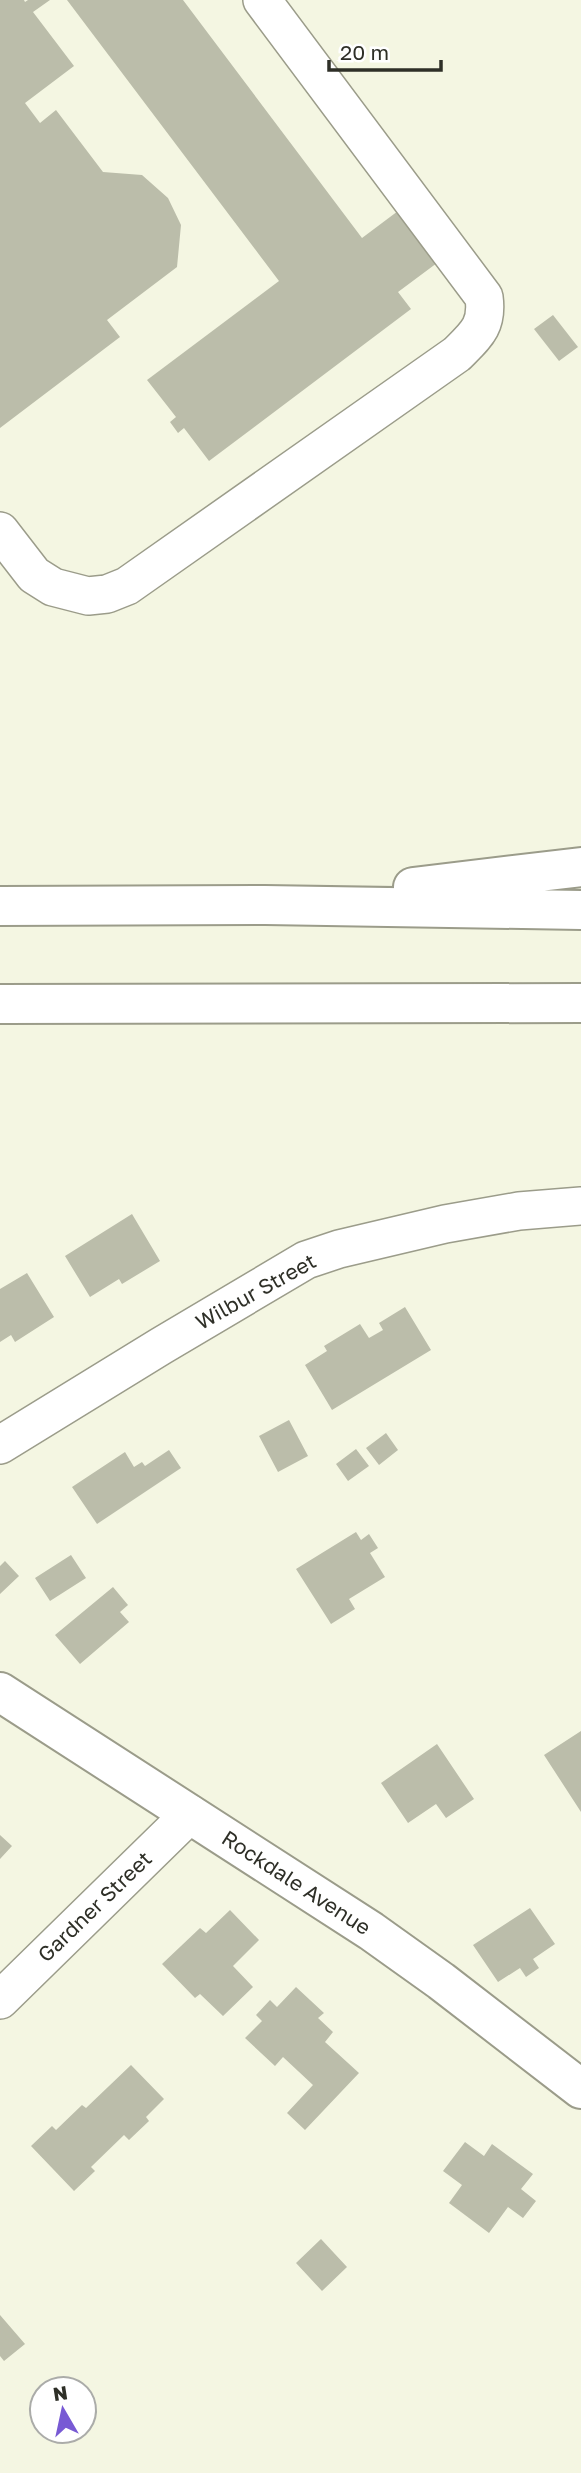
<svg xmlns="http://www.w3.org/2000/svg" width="581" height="2473" font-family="'Golos Text',sans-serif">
<rect width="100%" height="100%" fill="#f4f6e2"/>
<path fill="#bbbdaa" d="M 0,0 L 24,0 L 25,2 L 28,0 L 50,0 L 33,12 L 74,66 L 25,103 L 40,123 L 56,110 L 103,172 L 142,175 L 168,198 L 181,225 L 177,267 L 107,320 L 120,337 L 0,428 Z
M 67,0 L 183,0 L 362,238 L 398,211 L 437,263 L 398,292 L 411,309 L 209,461 L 184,428 L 178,433 L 170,422 L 176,417 L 147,380 L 279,281 Z
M 553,315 L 578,347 L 559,361 L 534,329 Z
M 132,1214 L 160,1261 L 122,1284 L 119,1279 L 90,1297 L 65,1256 Z
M 27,1273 L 54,1317 L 15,1342 L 11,1335 L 0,1342 L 0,1289 Z
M 405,1307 L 431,1350 L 332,1410 L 305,1365 L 327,1351 L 324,1346 L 360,1324 L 369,1338 L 383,1330 L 379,1323 Z
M 289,1420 L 308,1456 L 278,1472 L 259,1436 Z
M 386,1433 L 398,1450 L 379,1465 L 366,1448 Z
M 356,1449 L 369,1466 L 348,1481 L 336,1464 Z
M 169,1450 L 181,1468 L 97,1524 L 72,1487 L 125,1452 L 134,1467 L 142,1462 L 145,1466 Z
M 356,1532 L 361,1540 L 369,1534 L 378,1548 L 370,1553 L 385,1577 L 349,1599 L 355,1609 L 331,1624 L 296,1569 Z
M 71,1555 L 86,1578 L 50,1601 L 35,1578 Z
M 5,1561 L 19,1576 L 0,1594 L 0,1566 Z
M 113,1587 L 128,1605 L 120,1612 L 129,1622 L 80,1664 L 55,1635 Z
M 581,1731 L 581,1812 L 544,1755 Z
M 437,1744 L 474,1799 L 446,1818 L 436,1804 L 408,1823 L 381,1783 Z
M 0,1835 L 12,1846 L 0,1859 Z
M 530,1908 L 555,1944 L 533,1959 L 539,1968 L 526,1977 L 520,1968 L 498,1982 L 473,1945 Z
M 230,1910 L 259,1940 L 233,1966 L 253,1987 L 223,2016 L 200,1994 L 195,1998 L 162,1964 L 200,1928 L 206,1933 Z
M 296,1987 L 324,2013 L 318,2018 L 333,2032 L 325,2042 L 359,2073 L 305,2130 L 287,2113 L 313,2085 L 283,2057 L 275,2066 L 245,2038 L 262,2021 L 256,2015 L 270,2000 L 277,2007 Z
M 131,2065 L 164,2099 L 146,2117 L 149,2121 L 129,2140 L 124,2135 L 91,2167 L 95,2171 L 74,2191 L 31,2146 L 52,2126 L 56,2130 L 82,2105 L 86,2108 Z
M 465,2142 L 484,2156 L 492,2144 L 533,2174 L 521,2189 L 536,2201 L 523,2218 L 508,2207 L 489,2233 L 449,2203 L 462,2185 L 443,2171 Z
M 321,2239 L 347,2267 L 322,2291 L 296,2263 Z
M 0,2315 L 25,2344 L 4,2361 L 0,2356 Z"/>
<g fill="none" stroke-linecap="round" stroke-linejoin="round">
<defs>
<path id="minor" d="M 0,531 L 34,575 L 53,587 L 88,596 L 107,594 L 127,586 L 457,354 C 476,335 488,326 484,297 L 262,0
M 0,1445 L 161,1346 L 306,1260 L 339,1249 L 445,1224 L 519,1211 L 581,1206
M 0,2000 L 190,1814"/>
<path id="major" d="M 0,1692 L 371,1931 L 441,1981 L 581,2089"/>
<path id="highway" d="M 413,887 L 581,867
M 0,906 L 265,905 L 581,910
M 0,1004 L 581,1003"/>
</defs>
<use href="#minor" stroke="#9b9c8a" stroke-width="40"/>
<use href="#major" stroke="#9b9c8a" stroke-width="42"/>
<use href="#highway" stroke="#9b9c8a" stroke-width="42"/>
<use href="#minor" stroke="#fff" stroke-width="37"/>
<use href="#major" stroke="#fff" stroke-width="38"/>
<use href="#highway" stroke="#fff" stroke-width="38"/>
</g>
<g text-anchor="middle" stroke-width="5" stroke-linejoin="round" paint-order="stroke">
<g font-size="21" fill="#2e2f27" stroke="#fff">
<text transform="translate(256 1292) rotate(-29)" y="7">Wilbur Street</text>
<text transform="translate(296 1883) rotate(33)" y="7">Rockdale Avenue</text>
<text transform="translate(95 1907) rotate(-44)" y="7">Gardner Street</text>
</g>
</g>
<g transform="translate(63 2410) rotate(351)"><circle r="33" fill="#ffffff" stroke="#abaca9" stroke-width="2"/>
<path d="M0-5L12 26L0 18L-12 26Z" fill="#785ad4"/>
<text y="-10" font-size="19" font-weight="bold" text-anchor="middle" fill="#2e2f27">N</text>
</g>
<path d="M329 60v10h112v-10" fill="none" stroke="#2e2f27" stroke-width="3.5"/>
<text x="340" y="60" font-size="21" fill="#2e2f27" stroke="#ffffff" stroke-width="5" paint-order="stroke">20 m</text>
</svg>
